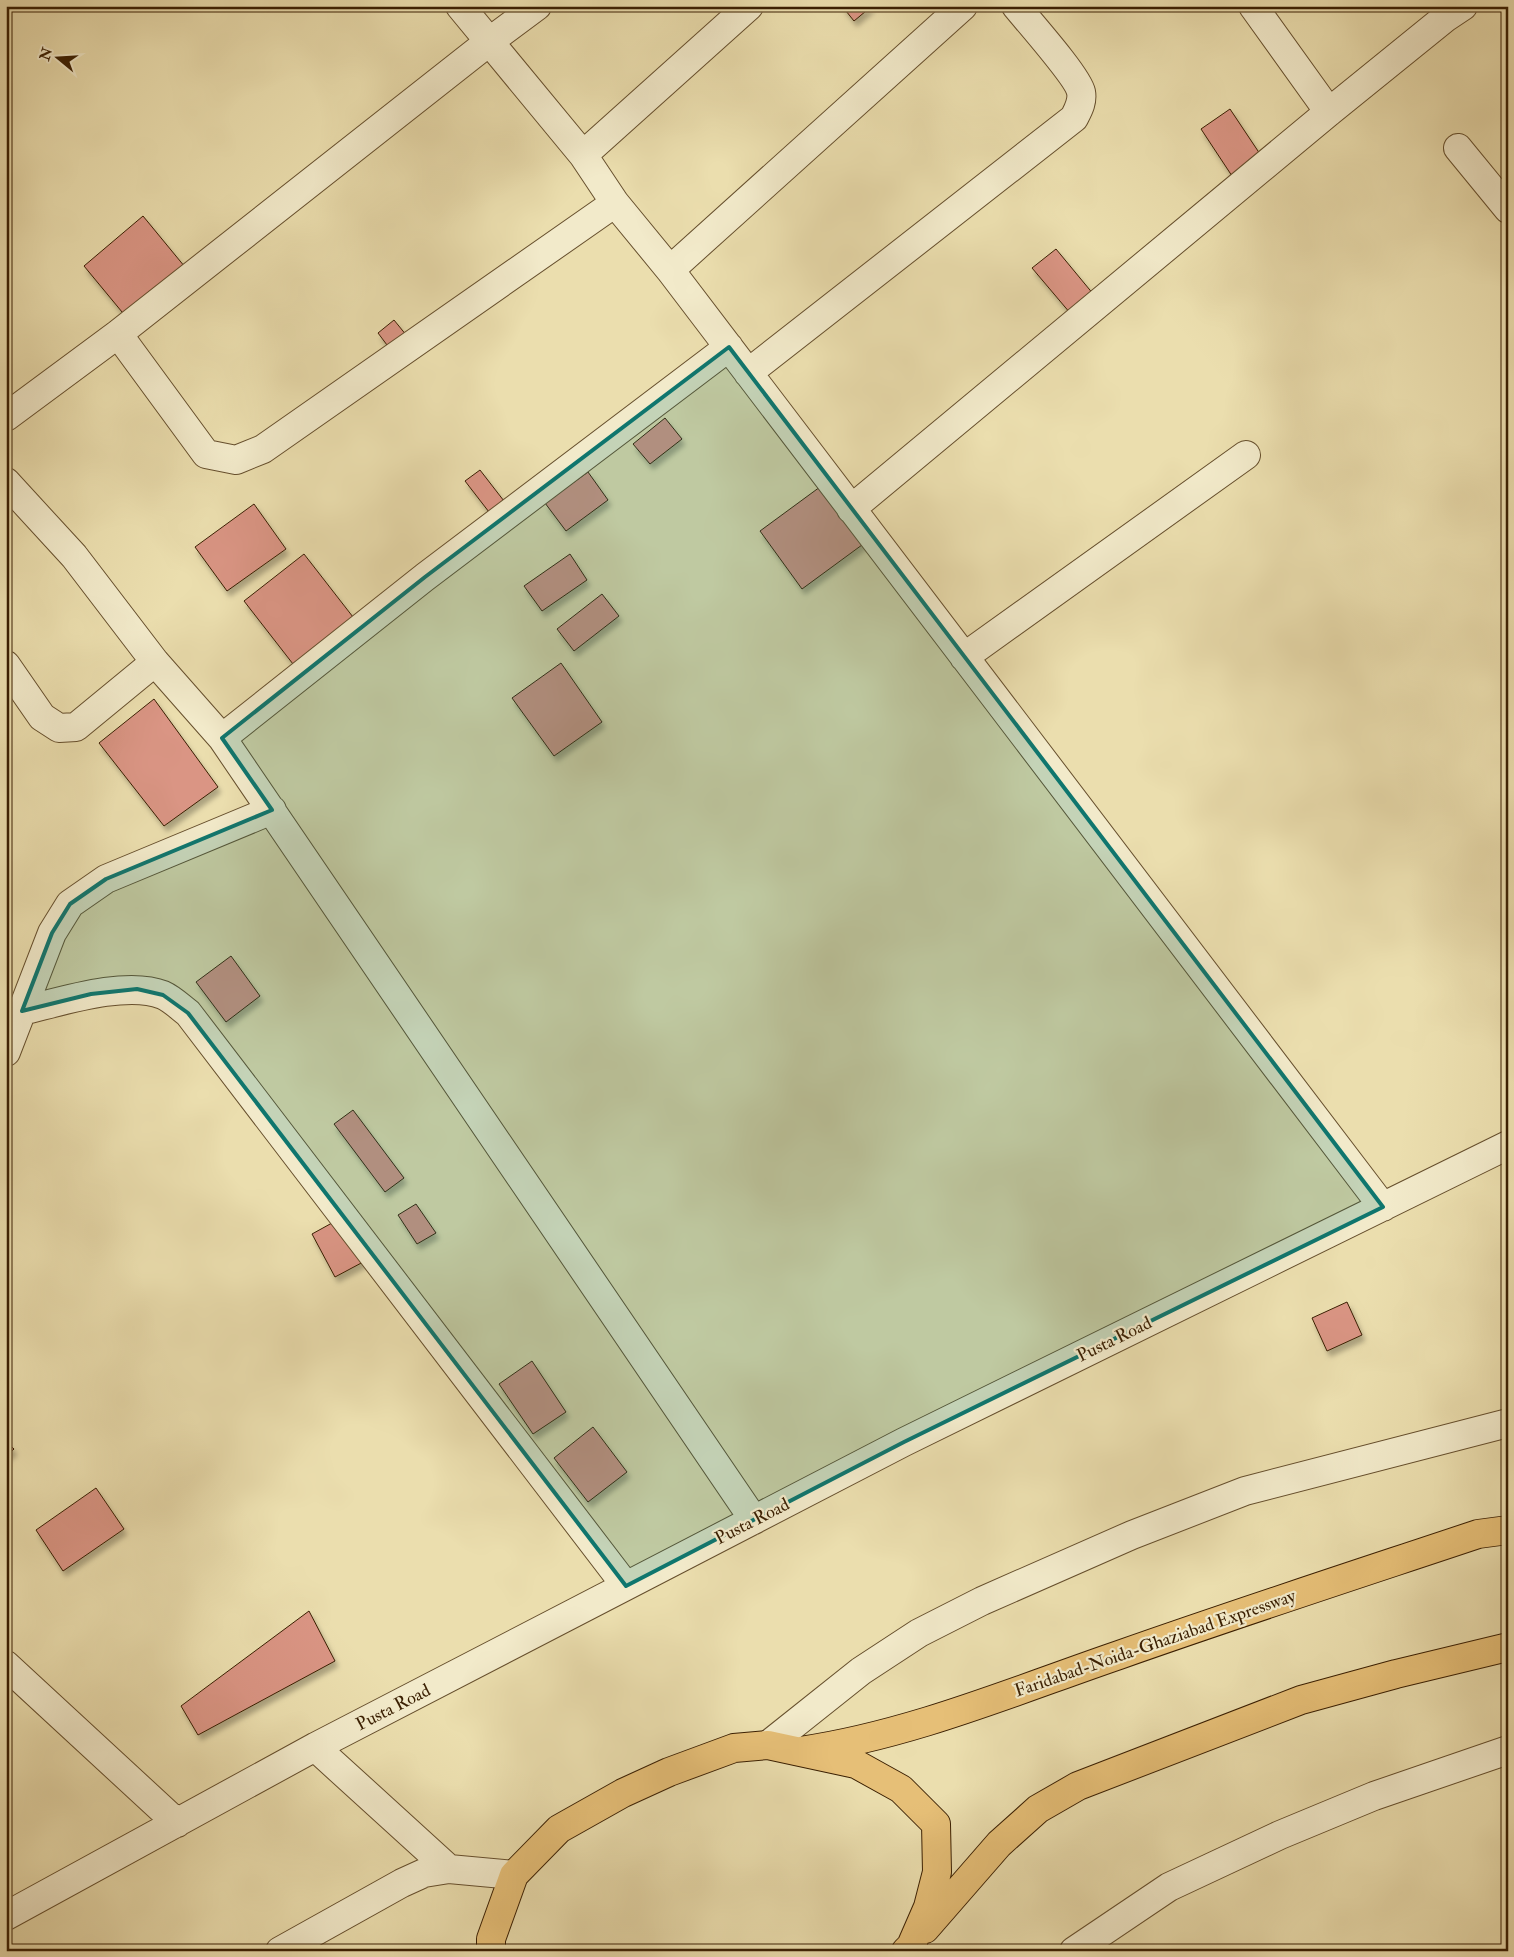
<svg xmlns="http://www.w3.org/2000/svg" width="1514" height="1957" font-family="'IM FELL Double Pica',serif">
<defs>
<filter id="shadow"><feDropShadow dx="3" dy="5.5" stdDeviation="2.5" flood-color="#0004"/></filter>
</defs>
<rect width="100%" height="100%" fill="#ebdeae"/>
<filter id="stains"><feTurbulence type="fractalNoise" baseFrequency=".004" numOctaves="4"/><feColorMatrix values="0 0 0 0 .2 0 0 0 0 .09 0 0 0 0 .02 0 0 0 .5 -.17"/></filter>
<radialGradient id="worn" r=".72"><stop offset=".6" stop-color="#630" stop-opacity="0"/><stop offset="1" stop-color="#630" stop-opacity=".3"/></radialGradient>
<path fill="#da9584" stroke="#3a1f02" filter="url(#shadow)" d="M 842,6 L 872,6 L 854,21 Z
M 1230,109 L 1264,160 L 1234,179 L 1201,129 Z
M 143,216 L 185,267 L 127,318 L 84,266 Z
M 1056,249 L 1099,301 L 1076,320 L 1032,268 Z
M 394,320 L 407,336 L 390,349 L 378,333 Z
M 665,418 L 682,439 L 650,464 L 633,444 Z
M 480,470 L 504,501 L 489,512 L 465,481 Z
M 588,472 L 608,500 L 566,531 L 545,503 Z
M 824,484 L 866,542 L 802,589 L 760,531 Z
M 254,504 L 286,549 L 227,591 L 195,547 Z
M 304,554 L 353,617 L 293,664 L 244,601 Z
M 570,554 L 587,580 L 542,611 L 524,586 Z
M 602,594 L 619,616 L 574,651 L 557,629 Z
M 561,663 L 602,722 L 554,756 L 512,698 Z
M 154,699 L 218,787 L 164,826 L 99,743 Z
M 231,956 L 260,996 L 226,1022 L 196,982 Z
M 353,1110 L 404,1178 L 385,1192 L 334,1124 Z
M 416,1204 L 436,1233 L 417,1244 L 398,1215 Z
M 341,1218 L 365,1261 L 335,1277 L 312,1234 Z
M 1347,1302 L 1362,1335 L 1327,1351 L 1312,1318 Z
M 532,1361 L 566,1412 L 533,1434 L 499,1384 Z
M 593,1427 L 627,1472 L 588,1502 L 554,1458 Z
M 6,1441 L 14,1449 L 6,1457 Z
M 96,1488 L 124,1529 L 63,1571 L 36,1530 Z
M 309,1611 L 335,1661 L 198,1735 L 181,1706 Z"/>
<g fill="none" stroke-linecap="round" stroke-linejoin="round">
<defs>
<path id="minor" d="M 460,6 L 583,155 L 615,203 L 670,270 L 1383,1207
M 1253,6 L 1329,112
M 1458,148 L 1508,209
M 583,155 L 749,6
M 670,270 L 963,6
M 118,334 L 206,454 L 236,460 L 263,449 L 615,203
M 748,373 L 1074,118 C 1078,110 1083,102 1081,92 C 1078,77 1029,22 1016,6
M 6,417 L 118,334 L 490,41 L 537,6
M 6,482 L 74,556 L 155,662 L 222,738 L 754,1520
M 851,509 L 1329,112 L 1445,18 L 1463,6
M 964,657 L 1246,455
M 6,665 L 42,717 L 59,728 L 76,727 L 155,662
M 222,738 L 425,577 L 729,347
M 22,1011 C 60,1002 126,980 163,995 C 172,999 180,1007 188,1013 L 626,1586
M 6,1052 L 52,933 L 70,904 L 106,879 L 272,810
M 6,1665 L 177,1823
M 768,1745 L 861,1671 L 919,1633 L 982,1601 L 1132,1535 L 1245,1491 L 1508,1423
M 315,1747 L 449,1869
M 6,1916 L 315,1747 L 904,1442 L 1508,1145
M 280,1951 L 402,1883 L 424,1873 L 449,1869 L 514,1875
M 1074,1951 L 1169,1887 L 1280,1835 L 1374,1796 L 1508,1750"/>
<path id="major" d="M 800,1751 C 910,1735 1014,1691 1119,1655 C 1238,1613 1358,1574 1478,1534 L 1508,1530
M 925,1929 L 999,1844 L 1038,1809 L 1078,1786 L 1301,1700 L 1396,1674 L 1508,1647
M 491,1951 L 491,1939 L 514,1875 L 559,1829 L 623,1793 L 669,1772 L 734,1748 L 768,1745 L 856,1764 L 901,1789 L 936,1824 L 937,1872 L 928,1907 L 911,1946 L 906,1951"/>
</defs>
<use href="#minor" stroke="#664f2d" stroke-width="30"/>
<use href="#major" stroke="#3a1f02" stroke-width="30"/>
<use href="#minor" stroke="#f2eaca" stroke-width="28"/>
<use href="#major" stroke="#e6bf77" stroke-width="28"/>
</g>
<path fill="#0f766e" fill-opacity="0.2" stroke="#0f766e" stroke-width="4" stroke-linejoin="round" d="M 729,347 L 1383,1207 L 904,1442 L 626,1586 L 188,1013 L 163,995 L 137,989 L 91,994 L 22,1011 L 52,933 L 70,904 L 106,879 L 272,810 L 222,738 L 425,577 Z"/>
<g text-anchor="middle" stroke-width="4.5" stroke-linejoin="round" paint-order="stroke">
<g font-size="18" fill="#3a1f02" stroke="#f2eaca">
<text transform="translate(1114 1339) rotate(-26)" y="6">Pusta Road</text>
<text transform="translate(752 1521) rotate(-27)" y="6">Pusta Road</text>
<text transform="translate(1155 1643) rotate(-19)" y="6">Faridabad-Noida-Ghaziabad Expressway</text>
<text transform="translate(393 1707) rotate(-27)" y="6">Pusta Road</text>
</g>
</g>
<rect width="1514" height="1957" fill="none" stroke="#ebdeae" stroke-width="25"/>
<rect x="8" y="8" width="1499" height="1942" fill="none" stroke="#3a1f02" stroke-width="2.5"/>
<rect x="12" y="12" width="1489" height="1932" fill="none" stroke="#3a1f02"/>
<g transform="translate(58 58) rotate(288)" stroke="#f2eaca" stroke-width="4" paint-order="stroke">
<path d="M0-4L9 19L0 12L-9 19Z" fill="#3a1f02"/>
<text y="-8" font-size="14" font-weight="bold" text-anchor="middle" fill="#3a1f02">N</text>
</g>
<rect width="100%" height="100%" filter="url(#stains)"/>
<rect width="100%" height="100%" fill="url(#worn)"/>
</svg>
